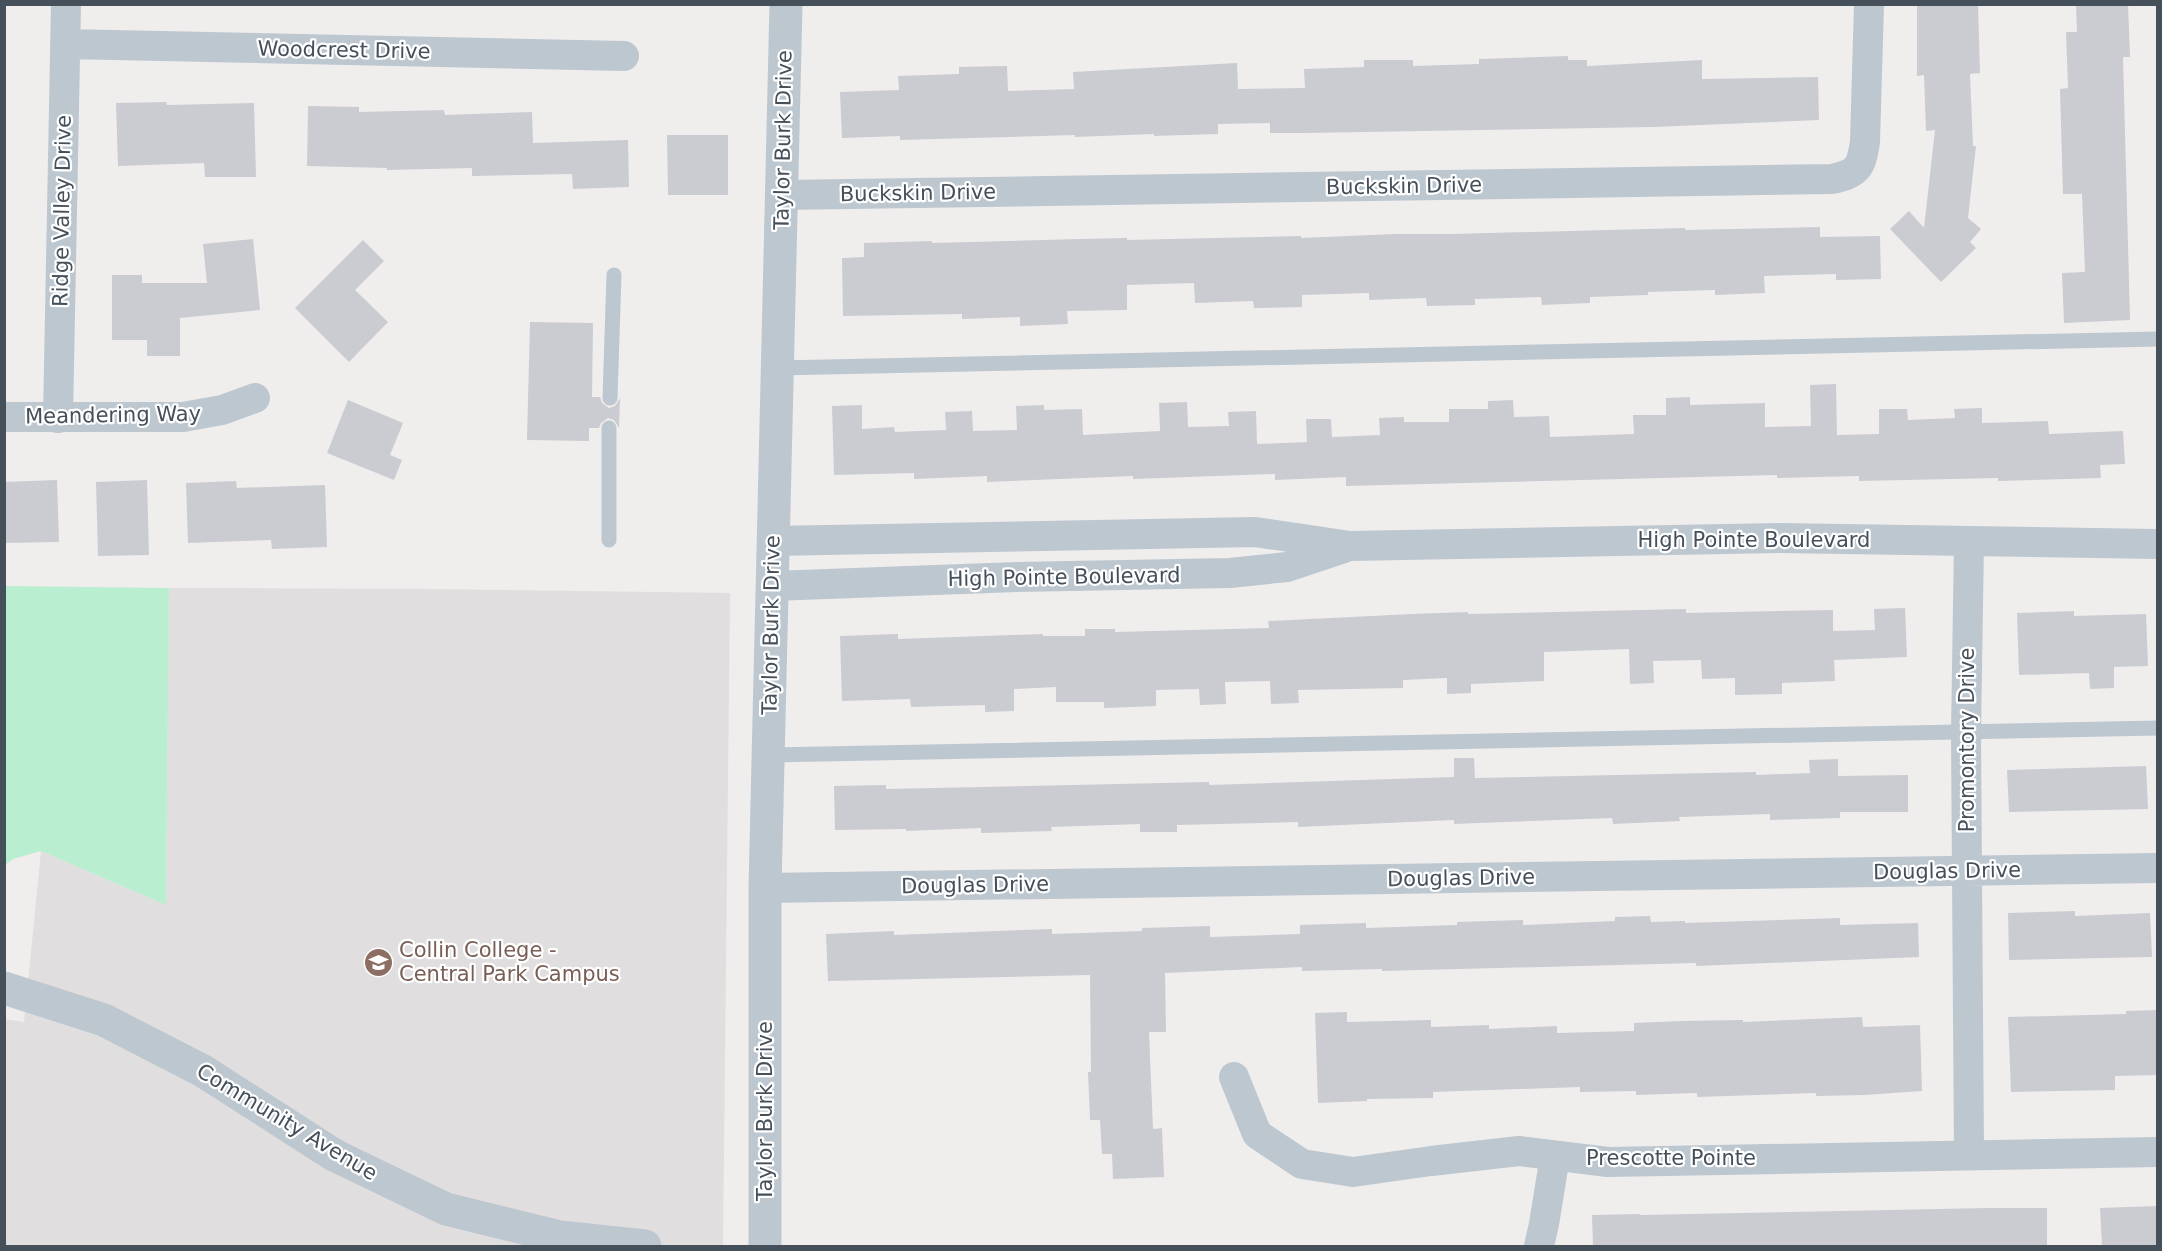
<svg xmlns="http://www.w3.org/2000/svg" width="2162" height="1251" font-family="'DejaVu Sans',sans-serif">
<rect width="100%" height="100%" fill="#f0eded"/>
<path fill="#e1dedf" d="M 169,588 L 432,589 L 730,593 L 723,1246 L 5,1246 L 4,1019 L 24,1022 L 41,851 L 166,905 Z"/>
<path fill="#baeed0" d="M 5,586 L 169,588 L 166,905 L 41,851 L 13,859 L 5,865 Z"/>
<path fill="#caccd2" d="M 1917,4 L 1978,4 L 1980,73 L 1970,74 L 1973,146 L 1976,146 L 1968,218 L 1981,229 L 1970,242 L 1976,248 L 1941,282 L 1890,229 L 1909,211 L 1924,228 L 1935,130 L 1926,131 L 1924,75 L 1917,76 Z
M 2076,4 L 2128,4 L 2130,57 L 2123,57 L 2130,320 L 2064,323 L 2062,273 L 2085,272 L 2082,194 L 2063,194 L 2060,89 L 2068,88 L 2066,32 L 2077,32 Z
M 1568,56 L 1568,60 L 1587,60 L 1587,66 L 1702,60 L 1702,79 L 1818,77 L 1819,120 L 1654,127 L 1306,133 L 1270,133 L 1270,123 L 1218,124 L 1218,134 L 1154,136 L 1154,134 L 1075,137 L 1075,135 L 900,140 L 900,136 L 842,138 L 840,92 L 899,90 L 898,76 L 959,74 L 959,67 L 1007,66 L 1008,91 L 1074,89 L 1073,72 L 1237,63 L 1238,89 L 1305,88 L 1304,69 L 1364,67 L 1364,60 L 1413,60 L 1413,66 L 1479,64 L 1479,59 Z
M 166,102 L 167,105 L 254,103 L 256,177 L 205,177 L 204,163 L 118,166 L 116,103 Z
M 308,106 L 359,107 L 359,112 L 444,110 L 445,115 L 532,112 L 533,143 L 628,140 L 629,187 L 573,189 L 572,174 L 472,176 L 472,168 L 387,170 L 387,168 L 307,166 Z
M 667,135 L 728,135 L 728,195 L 668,195 Z
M 1820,227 L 1820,237 L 1880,236 L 1881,279 L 1836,280 L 1836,274 L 1764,276 L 1765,293 L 1715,295 L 1715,290 L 1648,292 L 1648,295 L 1590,297 L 1590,303 L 1542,305 L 1541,297 L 1475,299 L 1475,305 L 1427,306 L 1426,298 L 1369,300 L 1369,293 L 1302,295 L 1302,307 L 1254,308 L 1253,301 L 1195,303 L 1194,283 L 1127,285 L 1127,310 L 1067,311 L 1068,324 L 1020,326 L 1020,317 L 962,319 L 962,314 L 843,316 L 842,258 L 864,257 L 864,243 L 932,241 L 932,243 L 1079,239 L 1127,238 L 1127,240 L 1301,236 L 1301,238 L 1394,234 L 1451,234 L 1685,228 L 1685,230 Z
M 253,239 L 260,310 L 180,318 L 180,356 L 147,356 L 147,340 L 112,340 L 112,275 L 142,275 L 142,283 L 207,283 L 203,244 Z
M 363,240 L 384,261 L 355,290 L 388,322 L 349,362 L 295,308 Z
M 530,322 L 593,323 L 592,397 L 600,397 L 602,403 L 609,408 L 615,406 L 620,398 L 619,428 L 614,420 L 608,418 L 601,423 L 599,428 L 589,428 L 589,441 L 527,440 Z
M 1836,384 L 1837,435 L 1879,434 L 1879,409 L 1907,409 L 1908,420 L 1955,418 L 1954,409 L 1982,408 L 1982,423 L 2048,421 L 2049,434 L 2123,431 L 2125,464 L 2100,465 L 2101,478 L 1998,481 L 1998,478 L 1859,481 L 1859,476 L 1777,478 L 1777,475 L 1346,486 L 1346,477 L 1275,480 L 1275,474 L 1133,479 L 1133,476 L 987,482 L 987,476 L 914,479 L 914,473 L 834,475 L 832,406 L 862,405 L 862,429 L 894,427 L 895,432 L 946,430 L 945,412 L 972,411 L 973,431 L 1017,430 L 1016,406 L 1044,405 L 1044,410 L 1082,409 L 1083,435 L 1160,431 L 1159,403 L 1187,402 L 1188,427 L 1229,426 L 1228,412 L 1256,411 L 1257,444 L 1307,442 L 1306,419 L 1331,419 L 1332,437 L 1380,435 L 1379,418 L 1404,417 L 1404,422 L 1449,422 L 1449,409 L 1488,409 L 1488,401 L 1513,400 L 1514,417 L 1549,416 L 1550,437 L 1634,434 L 1633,415 L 1666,415 L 1666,398 L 1690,397 L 1690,405 L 1765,403 L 1765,427 L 1811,426 L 1810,385 Z
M 348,400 L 403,423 L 390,455 L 402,460 L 394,480 L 327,453 Z
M 57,480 L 59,542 L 4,543 L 4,482 Z
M 147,480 L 149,555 L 98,556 L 96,482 Z
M 236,481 L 237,488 L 325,485 L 327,547 L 272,549 L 271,540 L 188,543 L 186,483 Z
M 1905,608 L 1907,657 L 1834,660 L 1835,681 L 1782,683 L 1782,694 L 1735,695 L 1735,678 L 1702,679 L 1701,660 L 1653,661 L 1654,683 L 1630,684 L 1629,649 L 1544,652 L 1544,681 L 1471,684 L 1471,693 L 1447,694 L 1447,678 L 1403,680 L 1403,688 L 1298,690 L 1299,703 L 1271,704 L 1270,681 L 1225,682 L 1226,704 L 1200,705 L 1199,689 L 1156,690 L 1156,706 L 1104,708 L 1104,702 L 1056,702 L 1056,687 L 1014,689 L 1014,711 L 985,712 L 985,705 L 911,707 L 910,699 L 842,701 L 840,636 L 898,634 L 898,639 L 1043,634 L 1043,636 L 1085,636 L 1085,629 L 1115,629 L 1115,632 L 1269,628 L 1268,621 L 1412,614 L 1468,612 L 1468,614 L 1686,609 L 1686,613 L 1833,610 L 1833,631 L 1875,630 L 1874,609 Z
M 2074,611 L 2074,616 L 2146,614 L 2148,666 L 2114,667 L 2114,688 L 2090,689 L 2089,673 L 2019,675 L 2017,613 Z
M 1454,758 L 1474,758 L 1475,778 L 1756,772 L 1756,775 L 1810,773 L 1809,760 L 1838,759 L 1838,776 L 1908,775 L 1908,812 L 1840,812 L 1840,818 L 1770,820 L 1770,814 L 1679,817 L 1680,821 L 1613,824 L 1612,818 L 1454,824 L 1454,820 L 1298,827 L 1298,822 L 1177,825 L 1177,832 L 1140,832 L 1140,824 L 1051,827 L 1052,831 L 981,833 L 981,828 L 906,831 L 906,829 L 835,830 L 834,786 L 886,785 L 886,789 L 1209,782 L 1209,785 L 1454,777 Z
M 2146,766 L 2148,809 L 2009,812 L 2007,770 Z
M 2075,911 L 2075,916 L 2150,913 L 2152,957 L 2009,960 L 2008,913 Z
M 1650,916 L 1651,922 L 1685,921 L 1685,923 L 1840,918 L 1840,925 L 1918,923 L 1919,957 L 1696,966 L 1696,963 L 1382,971 L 1382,969 L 1302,971 L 1302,967 L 1165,973 L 1166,1032 L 1149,1032 L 1153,1129 L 1162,1128 L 1164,1177 L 1113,1179 L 1112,1154 L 1102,1154 L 1100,1120 L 1090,1120 L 1088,1072 L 1091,1072 L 1090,975 L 828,981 L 826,934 L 894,931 L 894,935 L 1052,929 L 1052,934 L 1142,931 L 1142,928 L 1210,926 L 1210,937 L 1300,934 L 1300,925 L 1366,923 L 1366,928 L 1457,925 L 1457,922 L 1523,920 L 1523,925 L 1615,921 L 1615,917 Z
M 2157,1010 L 2157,1075 L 2115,1076 L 2115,1090 L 2011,1092 L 2008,1017 L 2126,1014 L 2126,1011 Z
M 1347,1012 L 1347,1022 L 1431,1020 L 1431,1027 L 1489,1025 L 1489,1029 L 1557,1026 L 1557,1033 L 1634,1031 L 1634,1023 L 1681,1021 L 1743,1020 L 1743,1022 L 1862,1017 L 1863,1027 L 1920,1025 L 1922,1091 L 1864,1095 L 1816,1096 L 1816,1093 L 1697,1097 L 1697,1093 L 1636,1095 L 1636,1091 L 1580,1092 L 1580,1087 L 1433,1092 L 1433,1098 L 1367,1099 L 1367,1101 L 1318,1103 L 1315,1013 Z
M 2157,1206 L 2157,1246 L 2102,1246 L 2100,1208 Z
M 1988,1208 L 2047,1208 L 2047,1246 L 1593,1246 L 1592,1215 L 1640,1214 L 1640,1215 Z"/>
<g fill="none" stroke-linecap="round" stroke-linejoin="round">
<path stroke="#bdc7cf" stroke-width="15" d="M 777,368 L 2158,339
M 610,398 L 614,275
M 609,428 L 609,540
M 769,755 L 2158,728"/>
<path stroke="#bdc7cf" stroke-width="30" d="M 65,44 L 624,56
M 782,195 L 1832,179 C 1858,173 1861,168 1865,142 L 1869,4
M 4,417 L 183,417 L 222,410 L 255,398
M 58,418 L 66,4
M 772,541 L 1255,532 L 1350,546 L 1780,538 L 2158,544
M 1969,541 L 1966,733 L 1969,1155
M 773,586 L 1017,577 L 1230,573 L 1287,567 L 1344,548
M 765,888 L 2158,868
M 1234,1077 L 1257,1134 L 1302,1164 L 1353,1172 L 1431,1161 L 1519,1151 L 1608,1162 L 2158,1152
M 1539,1246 L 1544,1224 L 1555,1156"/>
<path stroke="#bdc7cf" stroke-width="33" d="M 4,988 L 104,1020 L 203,1071 L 334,1155 L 446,1209 L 560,1237 L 645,1246
M 765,1246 L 765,888 L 786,4"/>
</g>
<defs>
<symbol id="university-disc" viewBox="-11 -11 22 22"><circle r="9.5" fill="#8d6e63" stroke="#fff"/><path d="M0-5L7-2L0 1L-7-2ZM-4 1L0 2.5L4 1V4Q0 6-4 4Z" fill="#fff"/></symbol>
</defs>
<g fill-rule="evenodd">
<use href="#university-disc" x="362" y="946" width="33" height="33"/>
</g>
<g text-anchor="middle" stroke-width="4.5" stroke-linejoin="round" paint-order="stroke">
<g font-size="21" fill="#45505a" stroke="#fff">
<text transform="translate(344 50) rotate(1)" y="7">Woodcrest Drive</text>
<text transform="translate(783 140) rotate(-89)" y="7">Taylor Burk Drive</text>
<text transform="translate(1404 186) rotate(-1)" y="7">Buckskin Drive</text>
<text transform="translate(918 193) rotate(-1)" y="7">Buckskin Drive</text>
<text transform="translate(62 211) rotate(-89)" y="7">Ridge Valley Drive</text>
<text transform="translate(113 415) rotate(-1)" y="7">Meandering Way</text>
<text x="1754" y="547">High Pointe Boulevard</text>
<text transform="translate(1064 577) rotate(-1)" y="7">High Pointe Boulevard</text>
<text transform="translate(771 625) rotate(-89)" y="7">Taylor Burk Drive</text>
<text transform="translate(1967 740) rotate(-90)" y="7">Promontory Drive</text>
<text transform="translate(1947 871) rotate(-1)" y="7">Douglas Drive</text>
<text transform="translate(1461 878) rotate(-1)" y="7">Douglas Drive</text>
<text transform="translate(975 885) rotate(-1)" y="7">Douglas Drive</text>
<text transform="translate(765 1111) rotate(-90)" y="7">Taylor Burk Drive</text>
<text transform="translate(287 1122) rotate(31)" y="7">Community Avenue</text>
<text x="1671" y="1165">Prescotte Pointe</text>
</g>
<g font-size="21" fill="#785e54" stroke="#fff" text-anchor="start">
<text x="399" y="957">Collin College -<tspan x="399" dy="24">Central Park Campus</tspan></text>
</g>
</g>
<rect width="2162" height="1251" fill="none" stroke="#45505a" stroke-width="12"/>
</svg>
